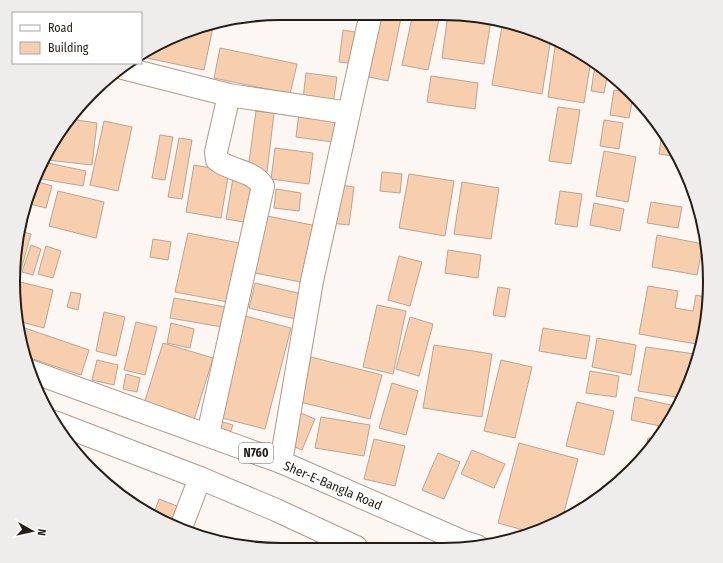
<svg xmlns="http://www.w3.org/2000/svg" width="723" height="563" font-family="'Fira Sans Condensed',sans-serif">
<rect width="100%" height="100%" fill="#fcf7f3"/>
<!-- building -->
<path fill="#f8cfae" stroke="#bba492" d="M374 13H402L388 81 360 75Z
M413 13 440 14 428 70 402 65Z
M448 14H459L491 20 484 64 442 58Z
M214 22 204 70 147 58 149 48Z
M502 26 540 33 551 38 542 94 492 85Z
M343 30 361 33 357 64 339 62Z
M556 40 576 49 591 60 584 103 548 97Z
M220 48 297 64 290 94 214 78Z
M595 66 601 67 608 72 604 93 591 91Z
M306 73 337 77 333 104 303 99Z
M431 76 478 83 475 109 427 102Z
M614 90 628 92 633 97 629 118 610 115Z
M558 107 580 110 571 164 549 161Z
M256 111 274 113 267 172 248 169Z
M299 112 336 117 333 142 296 137Z
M70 119 97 123 92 165 47 160 49 147Z
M604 120 623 123 619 149 600 146Z
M104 121 132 127 118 191 90 185Z
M662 133 674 147 679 157 659 154Z
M160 135 173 137 165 180 152 178Z
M179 138 192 140 182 199 168 197Z
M275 148 313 153 309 184 271 179Z
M604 151 636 157 628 202 596 196Z
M43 162 86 171 83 186 36 178Z
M194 165 229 171 221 218 186 212Z
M382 172 402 174 400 193 380 191Z
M409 174 454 181 445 236 399 228Z
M233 178 252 181 244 222 226 219Z
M35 181 52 186 46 208 26 203Z
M462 182 499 188 491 239 454 234Z
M334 184 354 187 349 225 329 223Z
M276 189 301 193 299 211 274 208Z
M693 189 696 195 698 205 691 204Z
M58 191 104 202 96 238 49 226Z
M560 191 582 194 577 227 555 224Z
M651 202 682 207 678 228 647 223Z
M594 203 624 209 620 231 590 225Z
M267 216 322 227 311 284 255 273Z
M20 231 31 234 21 270 15 268Z
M188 233 239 243 228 302 175 292Z
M657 235 703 244 697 275 652 267Z
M153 239 171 242 168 260 150 257Z
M31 245 41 249 33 275 22 272Z
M46 246 61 251 53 278 38 274Z
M448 250 481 255 478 278 445 273Z
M399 256 422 262 410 306 388 300Z
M16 281 53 290 44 328 18 321 14 289Z
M255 283 306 295 300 320 249 308Z
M648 286 678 291 675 308 693 311 696 295 709 298 702 345 639 334Z
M498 287 510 289 505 317 493 315Z
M71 292 81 294 78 310 67 307Z
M174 298 226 307 222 327 170 318Z
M377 305 406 311 393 374 363 367Z
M104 312 125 317 116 356 96 351Z
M241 315 291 328 265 429 214 416Z
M410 317 433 324 419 376 396 369Z
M136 322 157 327 145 375 124 370Z
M171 323 194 329 190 348 167 343Z
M19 326 89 350 81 375 24 356Z
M543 328 590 336 586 359 539 351Z
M597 338 636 345 631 375 592 367Z
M163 343 213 358 193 423 143 407Z
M434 345 492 354 482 417 423 408Z
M646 347 695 354 691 376 683 398 638 391Z
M311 357 382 375 370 419 300 402Z
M97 360 118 365 114 385 92 380Z
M501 360 532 367 515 438 484 431Z
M590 371 619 376 616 397 586 393Z
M126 374 140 378 137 392 123 389Z
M392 383 418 391 406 435 379 428Z
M635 397 675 406 674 414 665 427 631 420Z
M577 402 614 411 604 455 566 446Z
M289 408 315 419 302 450 276 439Z
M321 417 370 425 364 456 315 448Z
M216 420 233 425 230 433 214 428Z
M648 438 658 440 645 455Z
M374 439 405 446 395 486 364 479Z
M519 443 578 459 562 520 534 533 498 523Z
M472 450 505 464 494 488 461 474Z
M438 453 460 462 444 499 422 490Z
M159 499 177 506 170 525 153 516Z"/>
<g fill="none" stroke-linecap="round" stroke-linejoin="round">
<!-- street casing -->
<g stroke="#b19a87" stroke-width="24">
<path id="street" d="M123 68 229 95 349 113 312 281 281 462
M349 113 371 13
M208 434 263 186C251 169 232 172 217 160L216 152 229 95
M180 530 200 478"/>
</g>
<!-- highway casing -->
<g stroke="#b19a87" stroke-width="24">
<path id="highway" d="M30 371 281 462 464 542 477 546
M54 422 200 478 276 510 356 547"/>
</g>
<!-- street -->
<use href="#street" stroke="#fff" stroke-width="22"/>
<!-- highway -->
<use href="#highway" stroke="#fff" stroke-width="22"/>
</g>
<g text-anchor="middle" stroke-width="4" stroke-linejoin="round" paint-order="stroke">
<!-- shield labels -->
<rect fill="#fff" stroke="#67615c" stroke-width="1" x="239" y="443" width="34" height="20" rx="3"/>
<g font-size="12" font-weight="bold" fill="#261d16">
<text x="256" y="457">N760</text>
</g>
<!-- street labels -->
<g font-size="13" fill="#261d16" stroke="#fff">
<text transform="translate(333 485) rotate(23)" y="5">Sher-E-Bangla Road</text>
</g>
</g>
<!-- crop -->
<path d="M0 0H723V563H0ZM281 20H442A261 261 0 0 1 703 281V282A261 261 0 0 1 442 543H281A261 261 0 0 1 20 282V281A261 261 0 0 1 281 20Z" fill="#eeedec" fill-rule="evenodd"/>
<path fill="none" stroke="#261d16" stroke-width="2" d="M281 20H442A261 261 0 0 1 703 281V282A261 261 0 0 1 442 543H281A261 261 0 0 1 20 282V281A261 261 0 0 1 281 20Z"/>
<!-- legend -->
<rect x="12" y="12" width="130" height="52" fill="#ffffff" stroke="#a8a5a2"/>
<rect x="20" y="25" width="20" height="6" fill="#ffffff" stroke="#a8a5a2"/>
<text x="48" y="32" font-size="12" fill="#261d16">Road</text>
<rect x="20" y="42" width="20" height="12" fill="#f8cfae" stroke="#a8a5a2"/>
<text x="48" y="52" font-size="12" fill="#261d16">Building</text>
<!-- north arrow -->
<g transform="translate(32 531) rotate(98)" stroke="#ffffff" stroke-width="3" paint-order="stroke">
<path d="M0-3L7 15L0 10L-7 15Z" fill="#261d16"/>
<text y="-6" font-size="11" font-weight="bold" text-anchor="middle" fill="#261d16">N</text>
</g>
</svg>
